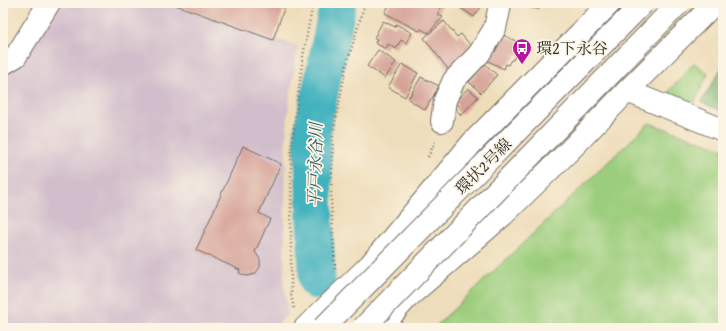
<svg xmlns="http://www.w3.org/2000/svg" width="726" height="331" font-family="'Gentium Book Plus','Noto Serif JP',serif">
<rect width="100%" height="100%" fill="#fcf5e5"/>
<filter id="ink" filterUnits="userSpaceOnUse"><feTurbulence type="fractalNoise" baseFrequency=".025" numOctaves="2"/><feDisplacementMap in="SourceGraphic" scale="8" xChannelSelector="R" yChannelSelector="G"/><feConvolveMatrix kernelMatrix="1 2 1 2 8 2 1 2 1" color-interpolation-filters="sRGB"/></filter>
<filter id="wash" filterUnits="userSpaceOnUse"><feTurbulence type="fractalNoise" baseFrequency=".012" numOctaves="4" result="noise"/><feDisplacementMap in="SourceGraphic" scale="16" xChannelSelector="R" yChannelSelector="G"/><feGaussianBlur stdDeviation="0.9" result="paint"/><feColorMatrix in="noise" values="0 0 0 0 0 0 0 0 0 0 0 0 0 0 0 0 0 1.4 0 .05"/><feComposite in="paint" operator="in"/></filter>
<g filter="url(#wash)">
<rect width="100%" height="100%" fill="#eeddba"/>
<!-- industrial -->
<path fill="#d1bdcb" d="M57 3H167L298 46 289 103 286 140 284 284 288 314 274 328H3V70Z"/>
<!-- green -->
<path fill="#9bcd7c" stroke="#637c54" d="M694 63 708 73 692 109 662 99Z
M649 123 723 149V328H434Z"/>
<!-- forest -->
<path fill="#7cb06c" stroke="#546e4c" d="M721 69 723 70V112L701 102Z"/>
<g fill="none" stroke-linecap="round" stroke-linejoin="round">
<!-- stream -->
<path stroke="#43b2bf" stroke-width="6" d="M5 327 8 328"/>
<!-- river -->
<path stroke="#43b2bf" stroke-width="37" d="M317 281 312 132 338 3"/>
</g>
<g id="blocks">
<!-- building -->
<path fill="#d6a399" d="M170 3H286L273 40Z
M390 3H435L442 6 437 15 443 17 428 33 421 29 419 31 385 13Z
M453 3H484L474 17Z
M515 3H551L550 7 540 5 539 9 515 5Z
M383 21 395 27 396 24 412 33 406 43 401 40 396 49 388 44 386 49 375 43 377 39 374 38Z
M444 21 457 37 461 34 473 48 459 59 463 64 451 73 424 38Z
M503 35 524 45 519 55 516 54 513 60H511L508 65 506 64 504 69 488 61 493 51 495 52Z
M378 50 396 62 385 78 367 66Z
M402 64 418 73 405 97 388 87Z
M485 64 497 75 481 93 469 82Z
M421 77 439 86 425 110 408 99Z
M468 88 478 97 461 115 455 108 458 105 455 102Z
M243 146 281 164 259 213 270 219 255 252 260 259V267L255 274 247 276 239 273 240 270 196 250Z"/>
</g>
</g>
<g filter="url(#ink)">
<use href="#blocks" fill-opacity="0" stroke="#6f695d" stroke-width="1"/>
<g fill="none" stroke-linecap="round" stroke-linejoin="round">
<!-- minor casing -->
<g stroke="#6f695d" stroke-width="24">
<path id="minor" d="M3 64 16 56 49 3
M627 91 723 130
M442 121 445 100 454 80 479 54 495 28 499 10 500 3"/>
</g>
<!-- major casing -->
<g stroke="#6f695d" stroke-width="24">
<path id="major" d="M305 328 370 265 472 143 610 3
M380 328 407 298 503 215 569 151 627 91 715 3"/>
</g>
<!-- path -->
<path stroke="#6f695d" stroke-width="2.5" stroke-dasharray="1 3" stroke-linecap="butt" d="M428 157 435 142
M335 269 331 200 333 134 346 67 365 3
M294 308 291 295V151L303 56 313 3"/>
<!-- minor -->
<use href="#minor" stroke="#fff" stroke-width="22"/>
<!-- major -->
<use href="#major" stroke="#fff" stroke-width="22"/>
<!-- major-bridge casing -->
<g stroke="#6f695d" stroke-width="24" stroke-linecap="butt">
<path id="major-bridge" d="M323 328 643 3
M363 328 679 3"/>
</g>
<!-- major-bridge -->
<use href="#major-bridge" stroke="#fff" stroke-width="22"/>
</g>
</g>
<!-- icons -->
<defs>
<g id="bus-pin" transform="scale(1)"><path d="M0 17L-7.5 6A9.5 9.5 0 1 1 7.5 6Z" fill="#b5179e" stroke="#fcf5e5"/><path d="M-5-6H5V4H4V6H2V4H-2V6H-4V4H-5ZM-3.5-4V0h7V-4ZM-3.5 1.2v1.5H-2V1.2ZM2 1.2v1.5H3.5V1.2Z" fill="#fff"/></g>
</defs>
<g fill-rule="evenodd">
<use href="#bus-pin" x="522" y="48"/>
</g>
<g text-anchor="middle" stroke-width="3.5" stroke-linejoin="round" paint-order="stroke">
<!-- poi labels -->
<g font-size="16" fill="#2b2b2b" stroke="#fcf5e5" text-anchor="start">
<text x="536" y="54">環2下永谷</text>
</g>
<!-- street labels -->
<g font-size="16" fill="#2b2b2b" stroke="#fcf5e5">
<text transform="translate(483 166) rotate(-45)" y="6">環状2号線</text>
</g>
<!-- water labels -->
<g font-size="17" font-style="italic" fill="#335a5f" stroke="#fcf5e5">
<text transform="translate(315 165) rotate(-89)" y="6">平戸永谷川</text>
</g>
</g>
<!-- margin -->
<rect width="726" height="331" fill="none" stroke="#fcf5e5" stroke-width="16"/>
</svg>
